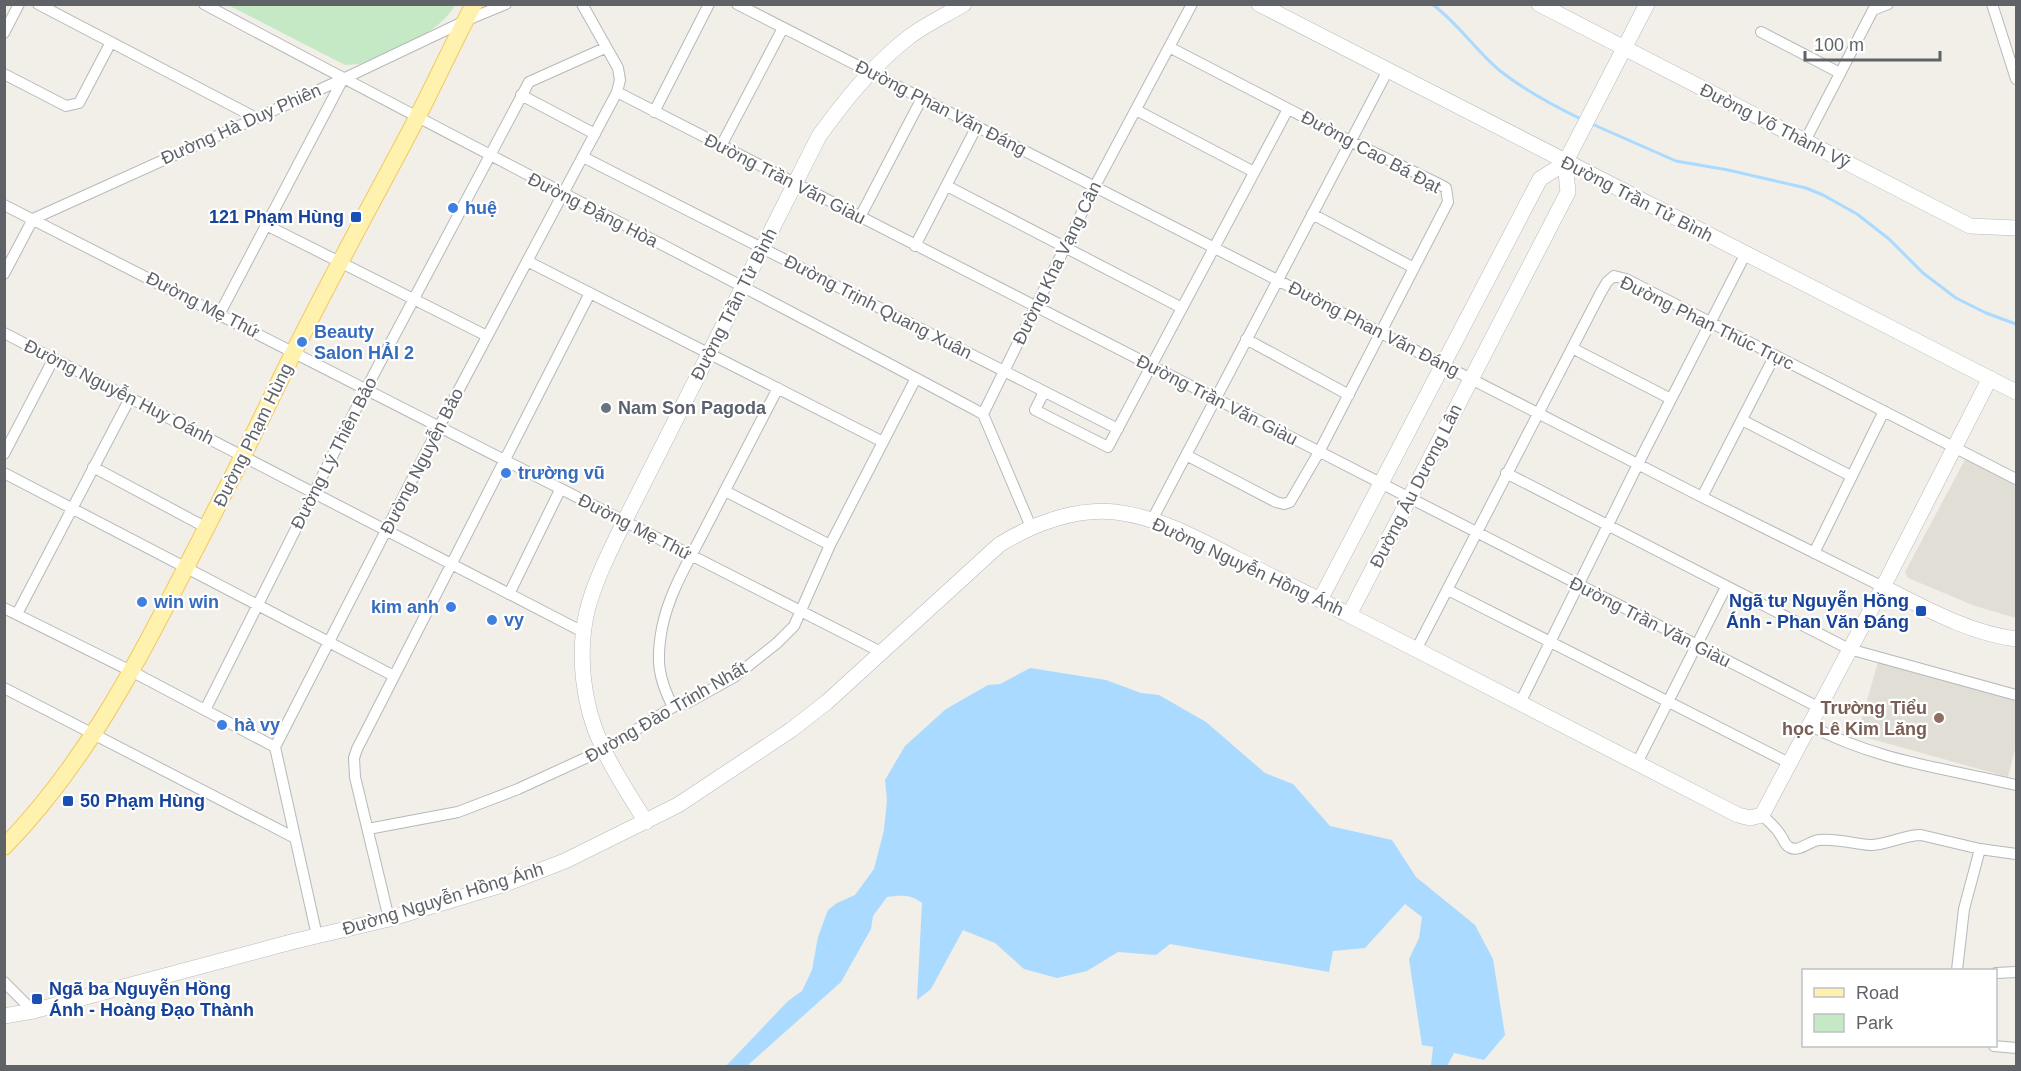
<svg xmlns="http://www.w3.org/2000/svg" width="2021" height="1071" font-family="Helvetica,sans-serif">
<rect width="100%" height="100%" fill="#f1efe8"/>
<!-- education -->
<path fill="#e1ded6" d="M1967 456 2016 482V618L1975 606 1908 578 1905 572Z
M1878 662 2016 701V746L2008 777 1857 735Z"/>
<!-- green -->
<path fill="#c5e8c5" d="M228 5H455C440 34 389 51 360 64L345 65Z"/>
<!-- water -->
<path fill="#aadaff" d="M1030 668 1106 680 1141 693 1159 695 1206 722 1265 773 1293 784 1330 826 1392 840 1416 877 1475 925 1493 959 1505 1035 1484 1060 1454 1053 1447 1066H1431L1433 1047 1422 1045 1409 959 1419 938 1422 917 1405 904 1365 948 1333 951 1329 972 1170 944 1156 955 1118 952 1087 971 1057 978 1024 969 995 943 963 930 931 989 917 1000 922 903C911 894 901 895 887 897L873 916 871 929 841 982 747 1066H726L788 1001 802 991 812 970 818 937 828 910 837 903 855 895 874 869 884 830 887 800 885 780 905 746 946 709 988 685 1000 684Z"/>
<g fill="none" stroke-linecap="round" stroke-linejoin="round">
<!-- stream -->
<path stroke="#aadaff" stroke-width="3" d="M1432 4C1458 23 1476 51 1499 70 1524 90 1554 106 1583 120
M1592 124 1676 161 1728 170 1806 188 1823 195 1857 214 1889 239 1923 273 1956 298 1986 313 2016 324"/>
<!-- street casing -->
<g stroke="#b5b8bc" stroke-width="12">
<path id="street" d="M38 4 256 118
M204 4C463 143 725 275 983 414
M737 4 1702 497 1883 587
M1992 4 2016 79
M1761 32 1840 73
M4 33 19 4
M1169 47 1350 141 1441 185 1446 188 1448 202 1319 452 1290 502 1284 504 1276 502 1186 455
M4 74 66 106 79 103 111 42
M617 92 1818 707
M521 95 595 134
M1136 110 1254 172
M654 112 709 4
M1805 141 1873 10 1888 4
M721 146 783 28
M583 157 1118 429
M947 186 1182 308
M4 205 881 652
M1312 214 1414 268
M860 217 922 98
M266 225 487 336
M915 246 977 126
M527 261 883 442
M4 274 33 219 343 79 465 21 506 4
M220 313 343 79
M4 333 585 633
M1246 339 1349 395
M1572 348 1671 399
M1044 392 1035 410 1108 447 1288 109
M1742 420 1851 476
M4 454 54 358
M93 467 207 528
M4 473 394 676
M1506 473 1849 649 2016 695
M725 491 830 545
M1702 497 1775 355
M1152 520 1388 70
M1031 527 983 414 1095 186 1192 4
M1814 553 1884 411
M1448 590 1789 763
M509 594 560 490
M4 608 131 671 275 747
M17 614 130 398
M1416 650 1600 294 1607 282 1614 276 1626 279 2016 479
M4 688 295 838
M1520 703 1645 450 1746 253
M673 707C658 678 656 660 662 628 669 592 690 559 706 527 730 481 754 434 778 388
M205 710 366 389 529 82 605 48
M1809 725C1877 761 1944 768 2016 785
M1637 763 1726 587
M1762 815C1769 822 1777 828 1781 836 1784 840 1785 845 1789 847 1799 853 1809 841 1819 840 1837 838 1853 844 1870 845 1888 845 1903 835 1921 835L1980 849 2016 854
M368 829 458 812 518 789 603 750 673 707 687 703 734 677 777 643 794 626 830 545 916 378
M389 919 355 777 354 758 357 749 590 293
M317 936 275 747 439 427 617 92 620 80 618 68 582 4
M1957 970 1964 909 1980 849
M1996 973 2016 972
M4 982 33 1011
M1994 1046 2016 1048"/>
</g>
<!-- secondary casing -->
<g stroke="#b6babf" stroke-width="16">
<path id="secondary" d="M1259 4 2016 392
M1539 4 1970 226 2016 228
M1883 587C1925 608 1969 633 2016 639
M1320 600 1540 179 1565 163 1647 4
M1349 615 1568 192 1565 163
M646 822C631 797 614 773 602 746 583 706 577 655 587 611 595 580 610 551 624 522L819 136C845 100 873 65 909 37 926 24 946 15 964 4
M4 1016 33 1011 295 941 389 919 505 884 565 861 678 805 791 730 827 702 999 545C1032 524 1075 508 1115 512 1159 517 1198 539 1237 559 1275 578 1313 596 1351 616 1480 682 1609 748 1738 815L1750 818 1762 815 1883 587 1990 378"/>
</g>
<!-- primary casing -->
<g stroke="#f2c960" stroke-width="18">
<path id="primary" d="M4 847C82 767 134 670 184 571 217 508 249 444 280 380 320 297 365 216 408 135 431 92 451 47 474 4"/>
</g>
<!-- street -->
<use href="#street" stroke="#fff" stroke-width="10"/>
<!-- secondary -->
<use href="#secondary" stroke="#fff" stroke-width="15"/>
<!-- primary -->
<use href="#primary" stroke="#fff2af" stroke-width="16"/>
</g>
<!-- markers -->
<g fill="#3f7fe0" stroke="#fff" stroke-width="2">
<circle cx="453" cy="208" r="6"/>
<circle cx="302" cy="342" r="6"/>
<circle cx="506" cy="473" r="6"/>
<circle cx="142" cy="602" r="6"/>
<circle cx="451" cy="607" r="6"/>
<circle cx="492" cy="620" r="6"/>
<circle cx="222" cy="725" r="6"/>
</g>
<g fill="#1a4fb4" stroke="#fff" stroke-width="2">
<rect x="350" y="211" width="12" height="12" rx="3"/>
<rect x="1915" y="605" width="12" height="12" rx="3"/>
<rect x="62" y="795" width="12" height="12" rx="3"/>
<rect x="31" y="993" width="12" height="12" rx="3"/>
</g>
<circle fill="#6b7280" stroke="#fff" stroke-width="2" cx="606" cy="408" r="6"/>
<circle fill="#8d6e63" stroke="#fff" stroke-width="2" cx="1939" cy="718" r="6"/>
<g text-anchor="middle" stroke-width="4.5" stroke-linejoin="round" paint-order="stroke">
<!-- street labels -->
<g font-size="18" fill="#5f6368" stroke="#fff">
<text transform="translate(941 108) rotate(27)" y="6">Đường Phan Văn Đáng</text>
<text transform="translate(241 124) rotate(-24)" y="6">Đường Hà Duy Phiên</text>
<text transform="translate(1775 126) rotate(27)" y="6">Đường Võ Thành Vỹ</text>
<text transform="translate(1371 152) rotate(28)" y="6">Đường Cao Bá Đạt</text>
<text transform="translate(785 179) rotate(27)" y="6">Đường Trần Văn Giàu</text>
<text transform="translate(1637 199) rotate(27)" y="6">Đường Trần Tử Bình</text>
<text transform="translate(593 210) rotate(27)" y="6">Đường Đặng Hòa</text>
<text transform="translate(1057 263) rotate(-64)" y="6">Đường Kha Vạng Cân</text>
<text transform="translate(734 304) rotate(-63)" y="6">Đường Trần Tử Bình</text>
<text transform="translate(203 305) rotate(27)" y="6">Đường Mẹ Thứ</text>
<text transform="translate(878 307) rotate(27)" y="6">Đường Trịnh Quang Xuân</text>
<text transform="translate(1707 323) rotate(26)" y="6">Đường Phan Thúc Trực</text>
<text transform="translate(1374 329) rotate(27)" y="6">Đường Phan Văn Đáng</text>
<text transform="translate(119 392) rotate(27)" y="6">Đường Nguyễn Huy Oánh</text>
<text transform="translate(1217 400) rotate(27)" y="6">Đường Trần Văn Giàu</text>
<text transform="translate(253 435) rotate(-64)" y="6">Đường Phạm Hùng</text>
<text transform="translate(334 453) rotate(-63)" y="6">Đường Lý Thiên Bảo</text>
<text transform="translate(422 461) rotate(-63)" y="6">Đường Nguyễn Bảo</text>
<text transform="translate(1416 486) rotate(-63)" y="6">Đường Âu Dương Lân</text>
<text transform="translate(635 527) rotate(27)" y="6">Đường Mẹ Thứ</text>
<text transform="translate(1248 567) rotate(25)" y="6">Đường Nguyễn Hồng Ánh</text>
<text transform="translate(1650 622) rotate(27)" y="6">Đường Trần Văn Giàu</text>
<text transform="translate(666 712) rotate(-30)" y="6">Đường Đào Trinh Nhất</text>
<text transform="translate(443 899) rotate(-17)" y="6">Đường Nguyễn Hồng Ánh</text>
</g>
<!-- shop labels -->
<g font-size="18" font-weight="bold" fill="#366cbe" stroke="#fff" text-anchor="start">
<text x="465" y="214">huệ</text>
<text x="314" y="338">Beauty<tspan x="314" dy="21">Salon HẢI 2</tspan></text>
<text x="518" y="479">trường vũ</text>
<text x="154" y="608">win win</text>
<text x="439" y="613" text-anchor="end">kim anh</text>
<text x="504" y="626">vy</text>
<text x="234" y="731">hà vy</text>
</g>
<!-- transit labels -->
<g font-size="18" font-weight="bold" fill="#164399" stroke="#fff" text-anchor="end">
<text x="344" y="223">121 Phạm Hùng</text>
<text x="1909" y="607">Ngã tư Nguyễn Hồng<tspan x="1909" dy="21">Ánh - Phan Văn Đáng</tspan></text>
<text x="80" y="807" text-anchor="start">50 Phạm Hùng</text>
<text x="49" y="995" text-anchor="start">Ngã ba Nguyễn Hồng<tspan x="49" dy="21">Ánh - Hoàng Đạo Thành</tspan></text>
</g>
<!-- worship labels -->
<g font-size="18" font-weight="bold" fill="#5b616d" stroke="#fff" text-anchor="start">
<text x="618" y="414">Nam Son Pagoda</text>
</g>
<!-- education labels -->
<g font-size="18" font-weight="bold" fill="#785e54" stroke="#fff" text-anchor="end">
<text x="1927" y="714">Trường Tiểu<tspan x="1927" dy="21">học Lê Kim Lăng</tspan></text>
</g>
</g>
<!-- border -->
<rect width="2021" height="1071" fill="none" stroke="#5f6368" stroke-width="12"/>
<!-- legend -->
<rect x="1802" y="969" width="195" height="78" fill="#ffffff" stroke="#bfc1c3" stroke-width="1.5"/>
<rect x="1814" y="988" width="30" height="9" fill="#fff2af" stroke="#bfc1c3" stroke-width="1.5"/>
<text x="1856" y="999" font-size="18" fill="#5f6368">Road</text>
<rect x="1814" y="1014" width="30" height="18" fill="#c5e8c5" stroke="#bfc1c3" stroke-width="1.5"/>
<text x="1856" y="1029" font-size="18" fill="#5f6368">Park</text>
<!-- scale -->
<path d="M1805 51v9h135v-9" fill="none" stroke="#5f6368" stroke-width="3"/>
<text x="1814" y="51" font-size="18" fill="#5f6368" stroke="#ffffff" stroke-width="4.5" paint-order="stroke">100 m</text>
</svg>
